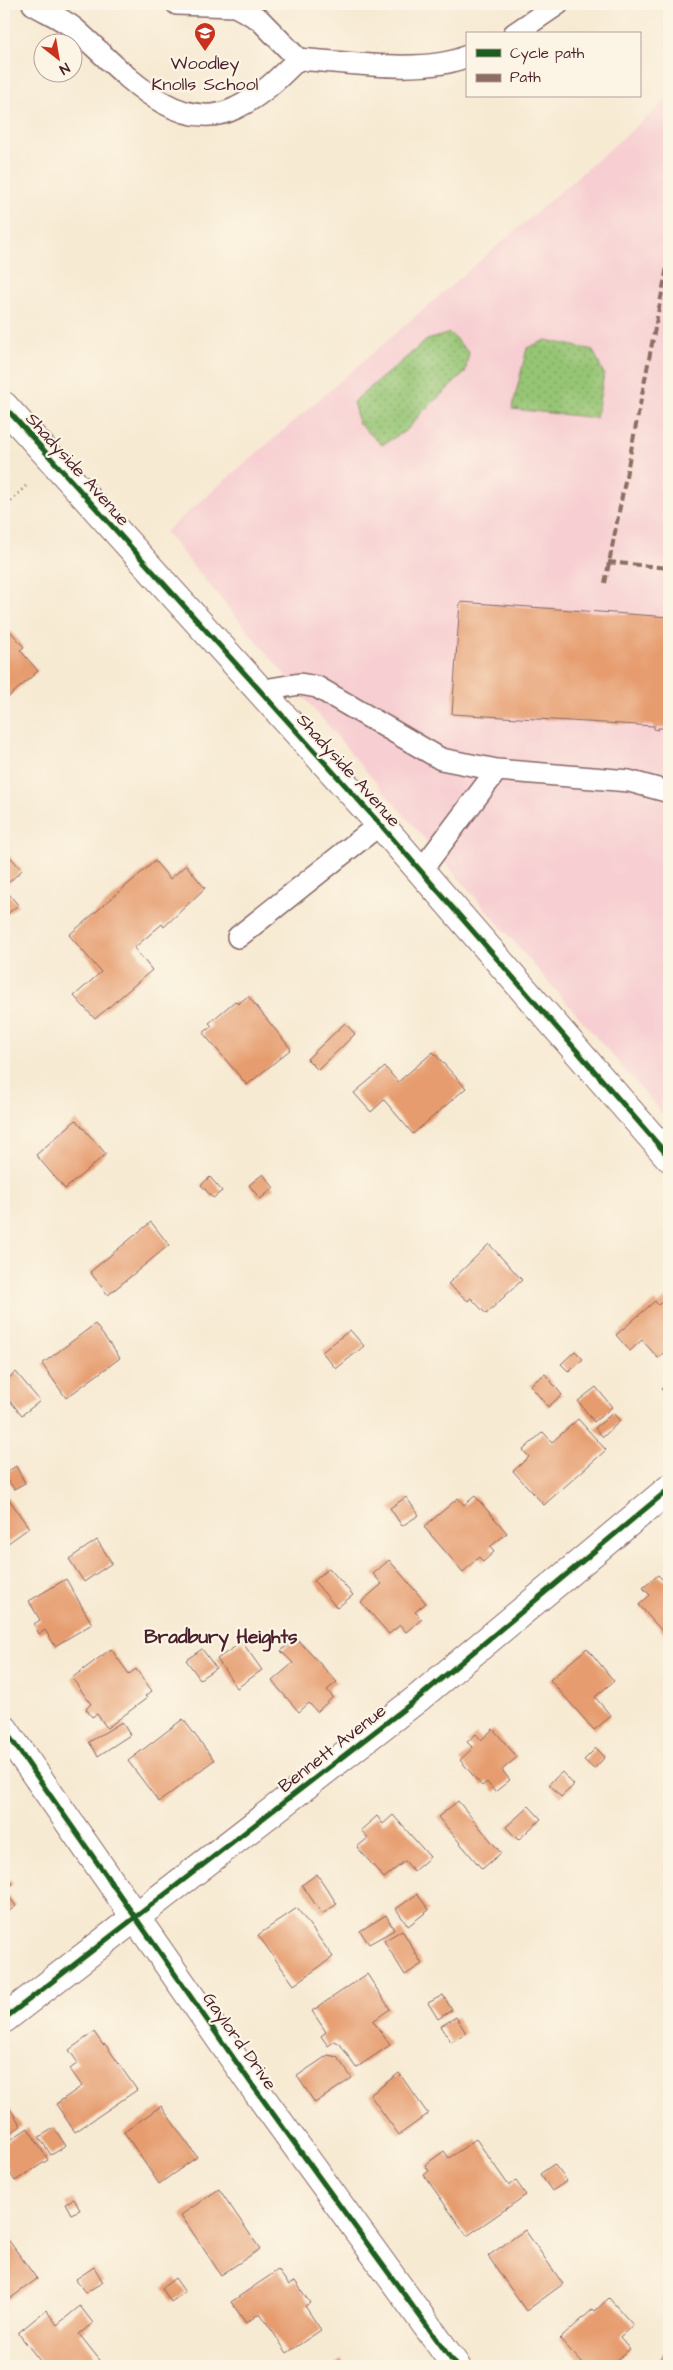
<svg xmlns="http://www.w3.org/2000/svg" width="673" height="2370" font-family="'Architects Daughter',sans-serif">
<defs>
<pattern id="grass-dots" width="8" height="8" patternUnits="userSpaceOnUse" patternTransform="scale(1.25)"><rect width="8" height="8" fill="#96c574"/><path d="M2 2h.1M6 6h.1" fill="none" stroke="#7c9f5f" stroke-width="1.8" stroke-linecap="round"/></pattern>
</defs>
<rect width="100%" height="100%" fill="#fcf5e5"/>
<filter id="ink" filterUnits="userSpaceOnUse"><feTurbulence type="fractalNoise" baseFrequency=".02" numOctaves="2"/><feDisplacementMap in="SourceGraphic" scale="10" xChannelSelector="R" yChannelSelector="G"/><feConvolveMatrix kernelMatrix="1 2 1 2 8 2 1 2 1" color-interpolation-filters="sRGB"/></filter>
<filter id="wash" filterUnits="userSpaceOnUse"><feTurbulence type="fractalNoise" baseFrequency=".0096" numOctaves="4" result="noise"/><feDisplacementMap in="SourceGraphic" scale="20" xChannelSelector="R" yChannelSelector="G"/><feGaussianBlur stdDeviation="1.12" result="paint"/><feColorMatrix in="noise" values="0 0 0 0 0 0 0 0 0 0 0 0 0 0 0 0 0 1.4 0 .05"/><feComposite in="paint" operator="in"/></filter>
<g filter="url(#wash)">
<rect width="100%" height="100%" fill="#f7ead3"/>
<!-- built -->
<path fill="#f7cfd2" d="M669 98V1121L371 777 165 532Z"/>
<!-- grass -->
<path fill="url(#grass-dots)" stroke="#707250" d="M450 333 469 353 465 373 422 412 407 430 382 445 359 424 353 402 427 340Z
M546 340 593 350 604 374 596 418 512 409 527 348Z"/>
<g id="blocks">
<!-- building -->
<path fill="#e69c6e" d="M460 602 669 617V728H658V730L654 729V726L452 714Z
M5 625 24 647 20 650 38 671 4 701Z
M4 850 22 870 4 887Z
M155 861 170 879 186 865 205 888 164 927 162 924 134 948 152 970 95 1019 74 996 101 972 69 935Z
M9 894 18 905 4 917V899Z
M248 996 291 1049 247 1085 203 1033 212 1026 209 1023 235 1001 238 1004Z
M345 1023 355 1034 318 1070 307 1059Z
M433 1052 466 1088 413 1134 384 1100 371 1112 354 1093 385 1067 398 1082Z
M76 1120 106 1154 65 1189 36 1155Z
M263 1174 274 1188 260 1199 249 1185Z
M210 1177 222 1191 213 1198 201 1185Z
M151 1222 169 1245 108 1295 90 1272Z
M489 1244 522 1280 486 1314 471 1298 468 1301 448 1284Z
M669 1296V1347L658 1358 642 1340 630 1351 616 1335 655 1301 658 1305Z
M95 1324 120 1358 66 1398 42 1364Z
M350 1330 364 1346 336 1369 322 1352Z
M575 1351 583 1359 569 1372 561 1364Z
M16 1372 40 1401 22 1415 4 1394V1382Z
M545 1374 562 1395 548 1407 530 1385Z
M669 1382V1398L661 1389Z
M596 1387 612 1407 594 1422 578 1401Z
M613 1413 620 1421 603 1437 595 1428Z
M578 1419 606 1450 544 1505 513 1471 529 1457 523 1450 543 1432 552 1442Z
M16 1466 25 1483 14 1489 4 1474Z
M4 1492 29 1528 4 1546Z
M475 1496 507 1533 490 1547 494 1552 483 1562 479 1557 463 1572 424 1527 458 1498 464 1505Z
M406 1497 419 1515 402 1526 390 1508Z
M97 1540 112 1563 84 1582 69 1559Z
M389 1560 426 1603 415 1612 422 1619 406 1632 400 1625 389 1634 361 1602 382 1584 373 1574Z
M329 1568 353 1595 337 1608 314 1581Z
M658 1575 664 1581 669 1576V1639L639 1605 650 1595 643 1588Z
M66 1579 92 1624 55 1646 45 1630 39 1634 34 1624 40 1620 29 1601Z
M296 1638 337 1682 327 1690 333 1697 317 1712 309 1703 299 1712 272 1681 293 1663 281 1651Z
M242 1642 262 1670 237 1688 217 1659Z
M587 1648 614 1681 595 1697 611 1716 594 1730 550 1680Z
M111 1649 129 1674 136 1669 152 1691 145 1696 147 1698 107 1728 97 1714 92 1717 86 1709 91 1704 72 1678Z
M202 1649 216 1668 200 1679 186 1660Z
M183 1719 214 1760 159 1802 128 1761Z
M122 1722 130 1735 98 1756 89 1742Z
M493 1729 517 1757 502 1770 510 1780 495 1792 487 1782 482 1786 460 1760 473 1748 467 1742 476 1734 481 1740Z
M596 1748 605 1757 594 1769 584 1760Z
M562 1772 574 1785 561 1797 549 1784Z
M458 1801 501 1853 482 1869 438 1817Z
M529 1806 541 1819 518 1840 506 1827Z
M393 1815 430 1857 414 1871 405 1861 384 1878 357 1847 368 1838 361 1830 377 1816 383 1824Z
M4 1872 13 1884 4 1890 16 1906 4 1915Z
M317 1874 337 1904 322 1914 302 1885Z
M417 1894 429 1910 408 1926 396 1909Z
M297 1908 333 1957 294 1985 258 1935Z
M386 1915 394 1930 369 1944 360 1931Z
M402 1930 422 1964 405 1975 384 1941Z
M367 1974 390 2009 373 2021 390 2045 356 2068 340 2044 335 2041 328 2046 321 2036 326 2032 312 2011Z
M443 1995 452 2010 438 2019 428 2003Z
M456 2017 466 2033 451 2042 441 2026Z
M94 2032 103 2045 105 2044 137 2090 75 2132 56 2104 82 2086 70 2069 78 2063 69 2050Z
M328 2055 337 2057 352 2078 315 2103 297 2076Z
M399 2073 428 2114 399 2135 370 2095Z
M4 2099 21 2126 4 2137Z
M161 2106 197 2157 159 2184 124 2132Z
M28 2128 48 2160 15 2181 4 2163V2144Z
M54 2128 66 2146 51 2155 39 2137Z
M476 2139 509 2186 516 2181 526 2195 467 2236 424 2175 429 2171 425 2165 444 2151 449 2158Z
M554 2164 567 2181 552 2191 540 2174Z
M219 2189 260 2249 221 2275 181 2215Z
M74 2199 80 2210 71 2214 65 2203Z
M525 2230 563 2284 526 2311 488 2256Z
M4 2234 37 2279 4 2303Z
M94 2267 103 2282 85 2293 76 2279Z
M278 2270 289 2285 295 2281 310 2303 305 2306 321 2330 287 2353 260 2313 246 2323 231 2302Z
M175 2278 185 2292 171 2302 162 2288Z
M609 2298 633 2325 620 2337 630 2349 610 2366H585L560 2339 593 2309 595 2311Z
M80 2306 93 2323 79 2334 103 2364 100 2366H44L18 2333 46 2310 57 2325Z
M666 2351 669 2354V2366H658L656 2365Z
M341 2360 346 2366H334Z"/>
</g>
</g>
<g filter="url(#ink)">
<use href="#blocks" fill-opacity="0" stroke="#876666" stroke-width="1"/>
<g fill="none" stroke-linecap="round" stroke-linejoin="round">
<!-- service casing -->
<g stroke="#876666" stroke-width="24">
<path id="service" d="M33 4C46 12 63 19 75 29 116 64 175 139 236 108 261 96 279 78 298 59
M177 4 235 6 259 19 298 59C344 62 427 75 467 56
M514 34 558 4
M258 691 300 684 317 687 441 759 497 770
M420 872 497 770 629 781 669 792
M238 937 380 824"/>
</g>
<!-- minor casing -->
<g stroke="#876666" stroke-width="30">
<path id="minor" d="M4 1729 253 2086 456 2366
M4 2019 417 1699 669 1489"/>
</g>
<!-- tertiary casing -->
<g stroke="#876666" stroke-width="30">
<path id="tertiary" d="M4 406 380 824 669 1157"/>
</g>
<!-- path -->
<path stroke="#876666" stroke-width="3" stroke-dasharray="1 4" stroke-linecap="butt" d="M4 508 28 484"/>
<!-- service -->
<use href="#service" stroke="#fff" stroke-width="21"/>
<!-- minor -->
<use href="#minor" stroke="#fff" stroke-width="28"/>
<!-- tertiary -->
<use href="#tertiary" stroke="#fff" stroke-width="28"/>
<!-- quiet -->
<path stroke="#8d6e63" stroke-width="4" stroke-dasharray="8 4" stroke-linecap="butt" d="M608 562 669 568
M605 583 669 257"/>
<!-- cycleway casing -->
<g stroke="#fcf5e5" stroke-width="8">
<path id="cycleway" d="M4 406 380 824 669 1157
M4 1729 253 2086 456 2366
M4 2019 417 1699 669 1489"/>
</g>
<!-- cycleway -->
<use href="#cycleway" stroke="#1b5e20" stroke-width="5"/>
</g>
</g>
<!-- icons -->
<defs>
<g id="school-pin" transform="scale(1.125)"><path d="M0 17L-7.5 6A9.5 9.5 0 1 1 7.5 6Z" fill="#c8321e" stroke="#fcf5e5"/><path d="M0-5L7-2L0 1L-7-2ZM-4 1L0 2.5L4 1V4Q0 6-4 4Z" fill="#fff"/></g>
</defs>
<g fill-rule="evenodd">
<use href="#school-pin" x="205" y="33"/>
</g>
<g text-anchor="middle" stroke-width="4.5" stroke-linejoin="round" paint-order="stroke">
<!-- poi labels -->
<g font-size="18" fill="#4a1f2b" stroke="#fcf5e5">
<text x="205" y="69">Woodley<tspan x="205" dy="21">Knolls School</tspan></text>
</g>
<!-- street labels -->
<g font-size="18" fill="#4a1f2b" stroke="#fcf5e5">
<text transform="translate(78 469) rotate(48)" y="6">Shadyside Avenue</text>
<text transform="translate(349 770) rotate(48)" y="6">Shadyside Avenue</text>
<text transform="translate(332 1748) rotate(-38)" y="6">Bennett Avenue</text>
<text transform="translate(240 2041) rotate(55)" y="6">Gaylord Drive</text>
</g>
<!-- neighbourhood labels -->
<g font-size="19" font-weight="bold" fill="#4a1f2b" stroke="#fcf5e5">
<text x="221" y="1643">Bradbury Heights</text>
</g>
</g>
<!-- margin -->
<rect width="673" height="2370" fill="none" stroke="#fcf5e5" stroke-width="20"/>
<!-- legend -->
<rect x="466" y="32" width="175" height="65" fill="#fcf5e5" stroke="#b59f9b"/>
<rect x="476" y="49" width="25" height="8" fill="#1b5e20" stroke="#b59f9b"/>
<text x="510" y="58" font-size="15" fill="#4a1f2b">Cycle path</text>
<rect x="476" y="74" width="25" height="8" fill="#8d6e63" stroke="#b59f9b"/>
<text x="510" y="82" font-size="15" fill="#4a1f2b">Path</text>
<!-- north arrow -->
<g transform="translate(58 58) rotate(149)"><circle r="24" fill="#fcf5e5" stroke="#b59f9b"/>
<path d="M0-4L9 19L0 12L-9 19Z" fill="#c8321e"/>
<text y="-8" font-size="14" font-weight="bold" text-anchor="middle" fill="#4a1f2b">N</text>
</g>
</svg>
